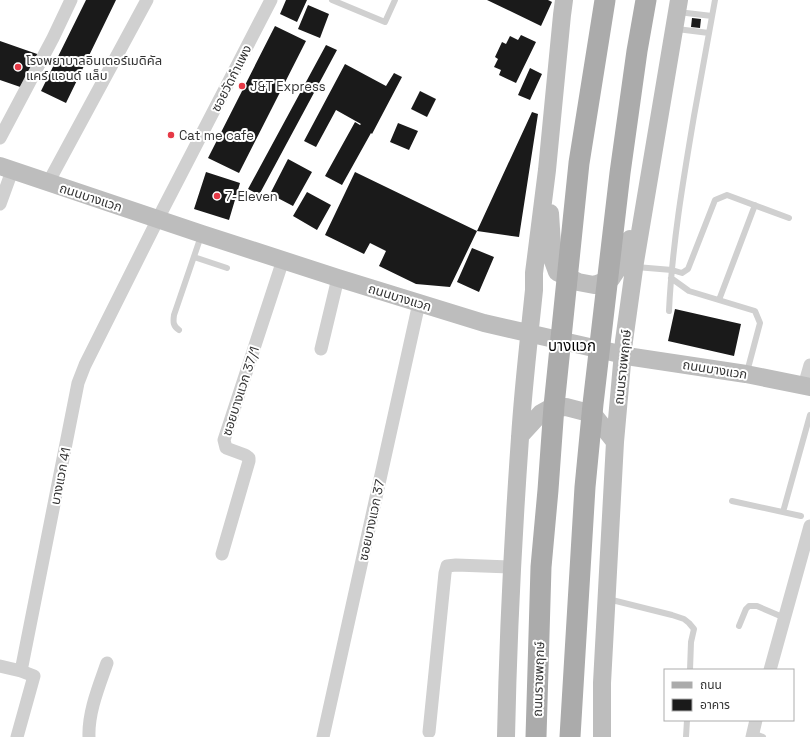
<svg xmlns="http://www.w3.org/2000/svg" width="810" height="737" font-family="'Space Grotesk','Noto Sans Thai',sans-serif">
<rect width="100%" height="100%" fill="#fff"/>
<!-- building -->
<path fill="#1a1a1a" d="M86 0H116L66 103 41 91Z
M286 0H307L297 22 280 14Z
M487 0H548L552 2 541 26Z
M308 5 329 14 320 38 298 29Z
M692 18 701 19 700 28 691 27Z
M275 26 306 41 239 173 208 158Z
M521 35 536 42 516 83 499 75 501 70 494 67 498 59 495 57 502 42 506 44 510 36 518 40Z
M0 41 40 55 29 90 0 80Z
M326 45 337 50 259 195 248 189Z
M345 64 386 86 394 73 402 77 372 134 371 133 342 185 325 176 355 122 360 125 361 124 336 110 316 147 304 141Z
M530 68 542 74 530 100 518 95Z
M420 91 436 99 427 117 411 109Z
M532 112 538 114 519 237 477 231Z
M398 123 418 131 409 150 390 142Z
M288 159 312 172 293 206 270 194Z
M206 172 240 183 229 220 194 209Z
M355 172 477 231 450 287 416 284 379 266 386 251 370 243 364 254 325 235Z
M307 192 331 205 317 230 293 216Z
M472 248 494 257 479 292 457 282Z
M675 309 741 324 734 356 668 341Z"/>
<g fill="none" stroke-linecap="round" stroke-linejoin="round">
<!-- service -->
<path stroke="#d0d0d0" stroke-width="6" d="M332 0 385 22 395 0
M678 12 712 16
M677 29 709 33
M194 257 227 268
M636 267 672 270 682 273 688 269 715 200 727 195 789 218
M671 278 689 291 755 311 760 323 747 372
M719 300 755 205
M669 311C672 246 683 181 694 116 701 78 708 39 715 0
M179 330C173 326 173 322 174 315L201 236
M732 501 801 516
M783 512 810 415
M608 599 672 615 684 619 689 623 694 629 691 642 690 670
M739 626 746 609 749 606H757L785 618
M753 733 763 737
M686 737 687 720"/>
<!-- minor -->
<path stroke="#d0d0d0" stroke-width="13" d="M0 138 53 38 71 0
M48 183 147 0
M0 204 12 171
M321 349 338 278
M804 386 810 365
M222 554 249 461V458L245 455 226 448 224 440 283 260
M0 666 21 671 34 676 17 737
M770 670 810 526
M21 671 78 383 85 365 163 209 271 0
M429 732 445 573 447 566 456 565 512 567
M89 737C88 712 99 686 107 663
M323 737 419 303
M752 737 756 720"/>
<!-- secondary -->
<path stroke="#bdbdbd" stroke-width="18" d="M0 166 202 234 338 278 484 323 633 357 746 374 810 387
M550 213 553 261 557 272 578 282 594 285 611 279 623 261 630 239
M520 436 541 413 550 408 566 407 593 414 615 442
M506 737C508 637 513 537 520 438 523 389 529 339 534 290V273L547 170 562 15 564 0
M602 737V683L615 442 624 341 635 262 679 0"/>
<!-- primary -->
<path stroke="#ababab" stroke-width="21" d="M536 737 541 567 548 490 554 406 579 163 605 0
M570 737 585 487 593 404 620 173 637 51 646 0"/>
</g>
<!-- markers -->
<g fill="#e63946" stroke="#fff" stroke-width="1.5">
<circle cx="18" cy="67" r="4"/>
<circle cx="242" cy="86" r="4"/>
<circle cx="171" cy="135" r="4"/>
<circle cx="217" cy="196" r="4"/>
</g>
<g text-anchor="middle" stroke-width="4" stroke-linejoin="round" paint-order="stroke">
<!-- poi labels -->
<g font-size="13" fill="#333" stroke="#fff" text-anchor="start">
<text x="26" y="65">โรงพยาบาลอินเตอร์เมดิคัล<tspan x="26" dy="15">แคร์ แอนด์ แล็บ</tspan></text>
<text x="250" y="91">J&amp;T Express</text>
<text x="179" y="140">Cat me cafe</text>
<text x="225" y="201">7-Eleven</text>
</g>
<!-- street labels -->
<g font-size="13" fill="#333" stroke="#fff">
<text transform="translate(231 78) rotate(-63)" y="5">ซอยวัดกำแพง</text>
<text transform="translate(91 197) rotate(18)" y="5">ถนนบางแวก</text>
<text transform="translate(400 297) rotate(17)" y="5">ถนนบางแวก</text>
<text transform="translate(622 367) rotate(-84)" y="5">ถนนราชพฤกษ์</text>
<text transform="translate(715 369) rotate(9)" y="5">ถนนบางแวก</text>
<text transform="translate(240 391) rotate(-72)" y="5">ซอยบางแวก 37/1</text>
<text transform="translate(60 476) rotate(-79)" y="5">บางแวก 41</text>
<text transform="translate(371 520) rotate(-78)" y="5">ซอยบางแวก 37</text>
<text transform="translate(538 679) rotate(-88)" y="5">ถนนราชพฤกษ์</text>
</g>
<!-- quarter labels -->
<g font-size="15" fill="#000" stroke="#fff">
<text x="572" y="351">บางแวก</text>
</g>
</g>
<!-- legend -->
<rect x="664" y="669" width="130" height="52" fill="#ffffff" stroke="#adadad"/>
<rect x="672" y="682" width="20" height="6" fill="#ababab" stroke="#adadad"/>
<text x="700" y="689" font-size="12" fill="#333333">ถนน</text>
<rect x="672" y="699" width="20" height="12" fill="#1a1a1a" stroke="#adadad"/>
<text x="700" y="709" font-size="12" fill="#333333">อาคาร</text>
</svg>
